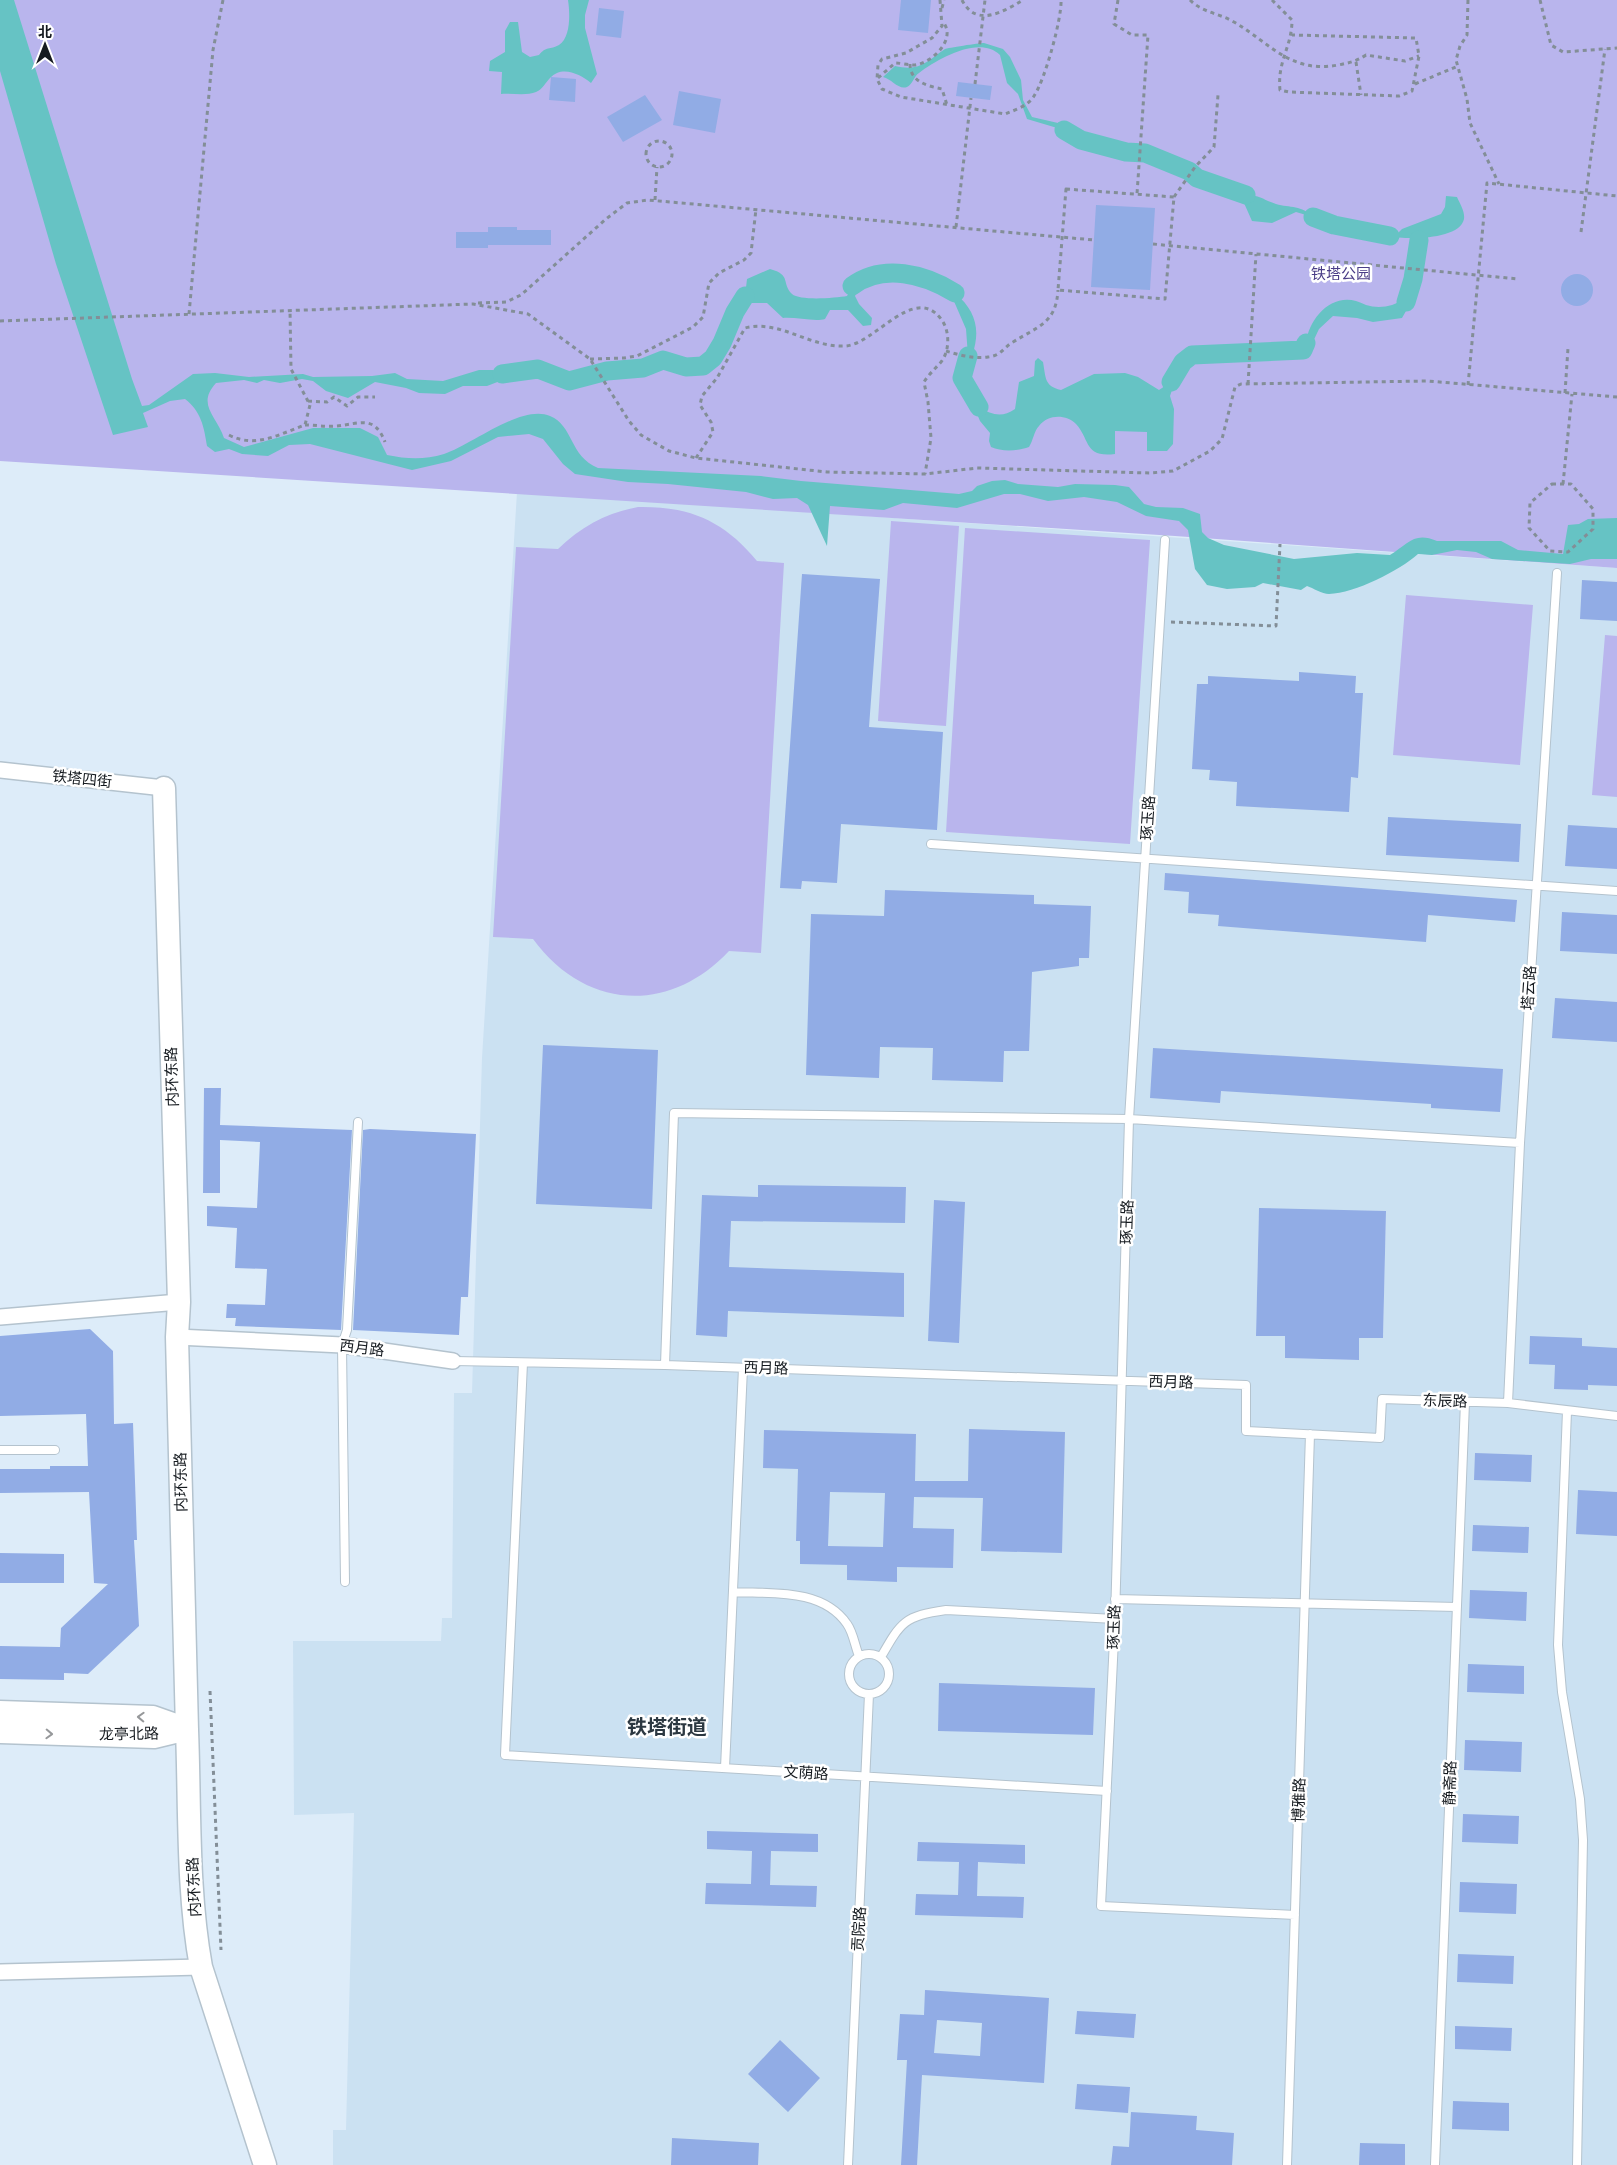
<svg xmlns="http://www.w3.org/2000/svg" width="1617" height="2165" font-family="Quicksand,'Noto Sans SC',sans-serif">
<rect width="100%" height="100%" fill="#ddecf9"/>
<!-- built -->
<path fill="#cbe1f2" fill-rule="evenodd" d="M517 492 1617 568V2165H333V2130H346L354 1813 294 1815 293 1641H441L442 1618H452L454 1393H472L482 1058ZM1259 1209 1386 1211 1383 1338H1359L1358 1360 1285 1358V1336H1256Z"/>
<!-- green -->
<path fill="#b9b5ed" d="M0 0H1617V568L1175 536 0 461Z
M638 507C690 506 724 521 757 561L784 563 761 953 729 951C669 1015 585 1010 533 939L493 937 516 547 558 549C582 526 606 513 638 507Z
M891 521 959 526 946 726 878 721Z
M965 528 1150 540 1130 844 946 832Z
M1406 595 1533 605 1520 765 1393 755Z
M1605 635 1617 636V797L1592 795Z"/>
<!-- water -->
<path fill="#66c3c4" d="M0 0H14L132 379 142 406 149 405 193 374 215 373 249 377 303 374 313 377 372 376 395 373 407 379 443 381 479 370H493L502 374 500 381 487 386H463L445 394 419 393 406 388 375 382 348 398 326 391 313 381 302 379 280 383 264 380 257 383 244 380 216 383C196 405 217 416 224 438L244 447 313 428H360L378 437 387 455C407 459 424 460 444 454 472 445 521 404 550 416 574 426 569 456 598 468L761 476 801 481 959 494 972 491 977 486 992 481 1005 480 1018 484 1058 487 1075 484 1115 485 1129 487 1144 504 1156 507 1183 508 1200 514 1202 532 1208 538 1224 545 1294 559 1357 553 1390 555C1408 544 1414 531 1437 541H1501L1518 550 1563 554 1568 525 1579 524 1588 519 1617 518V559H1591L1570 564 1492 559 1476 552 1457 550 1432 555 1418 554C1399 571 1355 593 1329 594 1322 594 1313 588 1307 586L1301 590 1263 583 1255 587 1227 589 1207 585 1195 569 1188 530 1179 521 1146 516 1117 502 1084 497 1048 501 1020 494H1004L957 508 903 503 884 510 830 506 827 546 808 505 797 498 773 499 746 492 668 484 628 482 575 474 563 464 543 439 529 434 498 437 451 461 412 470 310 444 289 445 268 456 242 454 229 449 215 452 207 446C204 427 201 411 185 399L170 401 143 413 148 427 113 435 56 264 0 71Z
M568 0H589L585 15V28L597 74 591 83C580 74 562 65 550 78 545 83 543 89 536 92 527 96 511 93 501 94L502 72 489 71 490 61 505 52V31L510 22H518L522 52 530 57 539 55C546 46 550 50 559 45 571 37 570 13 568 0Z
M984 43 1003 49 1010 57 1021 80 1023 100 1032 117 1058 123 1064 130 1027 119 1018 94 1007 83 1000 55C979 35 938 59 919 73 914 76 913 84 907 87 898 90 892 79 883 77L895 66C920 72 927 61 945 49 947 48 979 43 984 43Z
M1246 195C1261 195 1263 200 1276 204 1290 208 1302 205 1313 217L1296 212 1272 223 1252 221 1244 203Z
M1446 196 1457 197C1460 204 1465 211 1464 219 1460 240 1405 240 1390 236L1397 234 1402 229 1441 214 1445 207Z
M770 269C792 275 781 283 792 294 800 301 835 298 847 296L852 286 858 288 855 296 859 304 872 318 871 325 863 326 848 310H830L825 319C815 322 796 317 783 318L767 303H749L745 296 747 279Z
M955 293C976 311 981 330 972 356H968L966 329 953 299Z
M1403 299 1406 302V311L1402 318 1373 322 1357 318 1333 316 1319 329 1310 348 1306 343C1309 319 1330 294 1356 301 1360 302 1363 304 1366 305 1378 309 1394 307 1403 299Z
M1038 358 1043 362C1046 378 1044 386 1061 390L1094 374 1125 373 1138 377 1159 390 1171 382 1174 384 1170 396 1174 409 1173 444 1167 451H1147V432L1115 431V454C1084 458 1090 439 1076 424 1066 414 1048 414 1039 426 1034 431 1033 441 1029 447 1018 451 1002 452 991 447L989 441 990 433 980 421 975 409 979 407C992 415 1002 418 1015 409L1019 382 1034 376 1035 361Z"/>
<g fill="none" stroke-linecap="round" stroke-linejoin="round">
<!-- canal -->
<path stroke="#66c3c4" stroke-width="19" d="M1064 130 1081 140 1126 152 1145 153 1189 171 1197 178 1246 195
M1313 217 1334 225 1390 236
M852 286C883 263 925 274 955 293
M1406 302 1413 279 1419 240
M968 356 962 378 979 407
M502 374 538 369 569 381 607 371 643 368 663 360 686 367 703 366 713 358 722 343 735 312 745 296
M1171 382 1183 362 1192 355 1303 350 1306 343"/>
</g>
<!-- building -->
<path fill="#91ace5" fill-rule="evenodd" d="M901 0H931L928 33 898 30Z
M599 8 624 11 621 38 596 35Z
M551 77 576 79 575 102 549 100Z
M958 82 992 86 990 100 956 96Z
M679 91 721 99 715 133 673 125Z
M645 95 662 120 623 142 607 117Z
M1096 205 1155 208 1150 290 1091 287Z
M488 227H517V230H551V245H488V248H456V232H488Z
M1561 290a16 16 0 1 1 32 0a16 16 0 1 1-32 0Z
M802 574 880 579 869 727 943 732 937 830 841 824 837 883 802 881 801 889 780 888Z
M1582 580 1617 582V621L1580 619Z
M1299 672 1356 676 1355 693H1363L1358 778 1351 777 1349 812 1236 806 1237 782 1209 780 1210 770 1192 769 1197 684H1208V676L1299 681Z
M1388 817 1521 824 1519 862 1386 855Z
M1568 825 1617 828V869L1565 866Z
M1165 873 1517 900 1515 922 1428 915 1426 942 1218 926 1219 915 1188 913 1189 892 1164 890Z
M885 890 1034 895V904L1091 906 1089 958H1079V966L1032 972 1029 1051H1004L1003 1082 932 1080 933 1048 880 1047 879 1078 806 1075 811 914 884 916Z
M1562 912 1617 915V954L1560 951Z
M1555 998 1617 1002V1042L1552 1038Z
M543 1045 658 1050 652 1209 536 1204Z
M1153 1048 1503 1069 1500 1112 1431 1108V1104L1221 1091 1220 1103 1150 1098Z
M204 1088H221L220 1125 352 1130 341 1330 235 1326 236 1318H226L227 1304 265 1305 267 1269 235 1268 237 1228 207 1226V1206L257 1208 260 1142 220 1140V1193H203Z
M370 1129 476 1134 468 1297H461L459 1335 353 1330 363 1130Z
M758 1185 906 1187 905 1223 731 1221 729 1267 904 1273V1317L728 1311 727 1337 696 1335 702 1195 758 1197Z
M934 1200 965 1202 959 1343 928 1341Z
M1259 1208 1386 1211 1383 1338H1359V1360L1285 1358V1336H1256Z
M90 1329 113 1351 114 1424 133 1423 137 1540H134L139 1626 88 1674 64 1673V1680L0 1679V1646L60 1647 61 1628 108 1584 94 1583 89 1492 0 1493V1469H50V1466H88L86 1414 0 1416V1336Z
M1530 1336 1582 1338V1346L1617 1348V1386L1588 1385V1390L1554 1389 1555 1365 1529 1364Z
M969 1429 1065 1432 1062 1553 981 1551 983 1498 914 1497 913 1528 954 1529 953 1568 897 1567V1582L847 1580V1565L800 1564V1541H796L798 1469 763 1468 764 1430 916 1434 915 1481H968ZM830 1492 885 1493 883 1547 828 1546Z
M1475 1453 1532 1455 1531 1482 1474 1480Z
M1578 1490 1617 1492V1536L1576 1534Z
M1473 1525 1529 1527 1528 1553 1472 1551Z
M0 1553 64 1554V1583H0Z
M1470 1590 1527 1592 1526 1621 1469 1618Z
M1468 1664 1524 1666V1694L1467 1692Z
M939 1683 1095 1688 1093 1735 938 1731Z
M1465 1740 1522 1742 1521 1772 1464 1770Z
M1463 1814 1519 1816 1518 1844 1462 1842Z
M707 1831 818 1834V1852L771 1851 770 1885 817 1886 816 1907 705 1904 706 1883 751 1884 752 1851 707 1849Z
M918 1842 1025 1845V1864L978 1862 977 1896 1024 1897 1023 1918 915 1915 916 1894 958 1895 959 1862 917 1861Z
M1460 1882 1517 1884 1516 1914 1459 1912Z
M1458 1954 1514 1956 1513 1984 1457 1982Z
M925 1990 1049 1998 1044 2083 922 2075 917 2165H901L907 2060H897L900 2014 924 2015ZM937 2020 982 2023 980 2056 934 2053Z
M1077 2011 1136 2014 1134 2038 1075 2034Z
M1455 2026 1512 2028 1511 2051 1455 2049Z
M780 2040 820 2078 788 2112 748 2074Z
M1077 2084 1130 2087 1128 2113 1075 2109Z
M1453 2101 1509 2103V2131L1452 2129Z
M1131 2112 1197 2116 1196 2130 1234 2133 1232 2165H1111L1113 2146 1129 2147Z
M672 2138 759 2143 758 2165H671Z
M1360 2143 1405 2144V2165H1359Z"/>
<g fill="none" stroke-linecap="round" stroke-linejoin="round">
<!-- lane casing -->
<g stroke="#b4c3ce" stroke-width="10">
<path id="lane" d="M1165 540 1129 1119 1115 1619 1101 1906 1295 1915
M931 844 1617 891
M453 1361 665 1365 1246 1385V1431L1380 1438 1382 1399 1508 1403 1617 1416
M523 1363 505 1755 1107 1791
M665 1365 674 1113 1129 1119 1520 1143
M1508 1403 1520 1143 1557 573
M1567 1411 1558 1645 1562 1692 1580 1799 1583 1840 1577 2165
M0 1450H55
M345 1582 342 1345 347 1330 358 1122
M733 1592C772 1594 822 1588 847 1624 853 1632 855 1646 859 1656
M1115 1599 1457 1607
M849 1674a20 20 0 1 1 40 0a20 20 0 1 1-40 0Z
M881 1657C901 1622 904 1616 946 1610L1115 1619
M725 1768 743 1368
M848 2165 869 1694
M1287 2165 1310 1434
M1435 2165 1465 1402"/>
</g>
<!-- street casing -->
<g stroke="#b4c3ce" stroke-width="18">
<path id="street" d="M0 770 164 788
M0 1317 179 1302
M177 1337 342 1345 453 1361
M0 1972 201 1967"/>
</g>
<!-- secondary casing -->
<g stroke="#b4c3ce" stroke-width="25">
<path id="secondary" d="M164 788 179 1302 177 1337C180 1468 184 1599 187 1730 190 1808 187 1890 201 1967L265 2165
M0 1712 153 1717 187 1729
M0 1732 154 1737 187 1729"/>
</g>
<!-- path -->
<path stroke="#838e97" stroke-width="3" stroke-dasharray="4 4" stroke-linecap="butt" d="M940 0 942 26 932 38 918 46 906 53 882 59 878 65 877 79 882 89 901 97 1005 114C1015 110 1028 106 1034 96 1045 80 1062 18 1061 0
M962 0C976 28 1003 12 1023 0
M1118 0 1114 24 1132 35H1148L1137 194
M1190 0C1203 13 1219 13 1234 22 1270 43 1291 74 1338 65 1349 63 1357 61 1366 55L1405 61 1419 56
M1272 0 1292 20C1292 47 1277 61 1280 90L1289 92 1399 96 1412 91 1419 56 1416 38 1292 35
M1468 0 1467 35 1460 46 1456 60 1467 99 1470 123 1499 184
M1540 0 1551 45 1563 52 1617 48
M942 8 944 0
M1356 62 1361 95
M910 64C910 82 928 86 942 89L947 105
M878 78 895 63C901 63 908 65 915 65 932 63 957 39 943 22
M975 84 985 0
M1415 84 1458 66
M646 154a13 13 0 1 1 26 0a13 13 0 1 1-26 0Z
M1066 189 1174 197 1165 299 1058 290Z
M1174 197 1195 167 1214 147 1218 95
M655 200 657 167
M956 227 971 98
M1581 232 1605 49
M1153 244 1518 279
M478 303 506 302 521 295 606 219 627 203 648 200 1094 240
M189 314 213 50 223 0
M0 321 473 304 528 314 590 359 629 421 641 435 669 451 696 458 827 472 925 474 977 468 1150 473 1173 471 1210 451 1222 439 1235 387 1241 384 1428 381 1617 397
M946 351C959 355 974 359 988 357 1001 356 1004 347 1013 342 1039 326 1056 323 1058 290
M590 359 624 358 637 356 693 327 703 317 709 283 719 273 744 260 751 253 756 209
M1248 384 1256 254
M1468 385 1487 183 1617 196
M1565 393 1568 348
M308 401 327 402 334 397 347 406 358 397H375
M305 425C315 425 326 427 336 426 360 424 374 414 385 442
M229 435C256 449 279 434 305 425L310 405 291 369 290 310
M696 458 713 432 711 422 700 405 702 396 717 378 745 328C779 319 810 348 845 346 874 345 914 283 941 319 950 330 950 351 941 362 935 369 929 374 924 382L928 402 931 438 925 474
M1552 484H1571L1593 509V529L1568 552 1550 551 1529 528 1530 503Z
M1563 484 1572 394
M1171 622 1276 626 1280 544
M210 1691 221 1950"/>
<!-- lane -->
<use href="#lane" stroke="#fff" stroke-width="8"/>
<!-- street -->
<use href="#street" stroke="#fff" stroke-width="15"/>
<!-- secondary -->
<use href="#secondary" stroke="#fff" stroke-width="22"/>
</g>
<!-- one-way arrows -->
<defs><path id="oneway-chevron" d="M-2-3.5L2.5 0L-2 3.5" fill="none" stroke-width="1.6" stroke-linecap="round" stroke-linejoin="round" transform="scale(1.25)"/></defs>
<g stroke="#96989a">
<use href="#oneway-chevron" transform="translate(141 1717) rotate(-178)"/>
<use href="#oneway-chevron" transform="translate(49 1734) rotate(2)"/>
</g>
<g text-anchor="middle" stroke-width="5" stroke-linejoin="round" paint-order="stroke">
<!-- park labels -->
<g font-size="15" fill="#4a3d87" stroke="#fff">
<text x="1341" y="279">铁塔公园</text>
</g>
<!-- street labels -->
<g font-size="15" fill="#151a1f" stroke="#fff">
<text transform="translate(82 779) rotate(6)" y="5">铁塔四街</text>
<text transform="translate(1148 818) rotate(-86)" y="5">琢玉路</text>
<text transform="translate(1529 988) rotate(-86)" y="5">塔云路</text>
<text transform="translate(172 1077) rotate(-92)" y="5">内环东路</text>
<text transform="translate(1127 1222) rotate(-88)" y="5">琢玉路</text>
<text transform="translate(362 1348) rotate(7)" y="5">西月路</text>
<text transform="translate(766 1368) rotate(2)" y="5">西月路</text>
<text transform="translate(1171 1382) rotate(2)" y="5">西月路</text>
<text transform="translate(1445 1401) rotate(2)" y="5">东辰路</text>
<text transform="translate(181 1482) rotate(-91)" y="5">内环东路</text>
<text transform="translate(1114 1627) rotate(-88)" y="5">琢玉路</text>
<text transform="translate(129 1734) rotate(-1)" y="5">龙亭北路</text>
<text transform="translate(806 1773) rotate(3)" y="5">文荫路</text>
<text transform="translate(1450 1783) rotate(-88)" y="5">静斋路</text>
<text transform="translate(1299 1800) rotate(-88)" y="5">博雅路</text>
<text transform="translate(194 1887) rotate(-93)" y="5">内环东路</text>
<text transform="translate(859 1929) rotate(-87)" y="5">贡院路</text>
</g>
<!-- district labels -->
<g font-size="20" font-weight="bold" fill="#2c3841" stroke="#fff">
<text x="667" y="1734">铁塔街道</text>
</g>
</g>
<!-- north arrow -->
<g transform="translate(45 45)" stroke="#ffffff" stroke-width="4" paint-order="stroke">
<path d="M0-4L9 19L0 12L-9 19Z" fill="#151a1f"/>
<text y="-8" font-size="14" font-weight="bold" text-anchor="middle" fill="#151a1f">北</text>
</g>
</svg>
